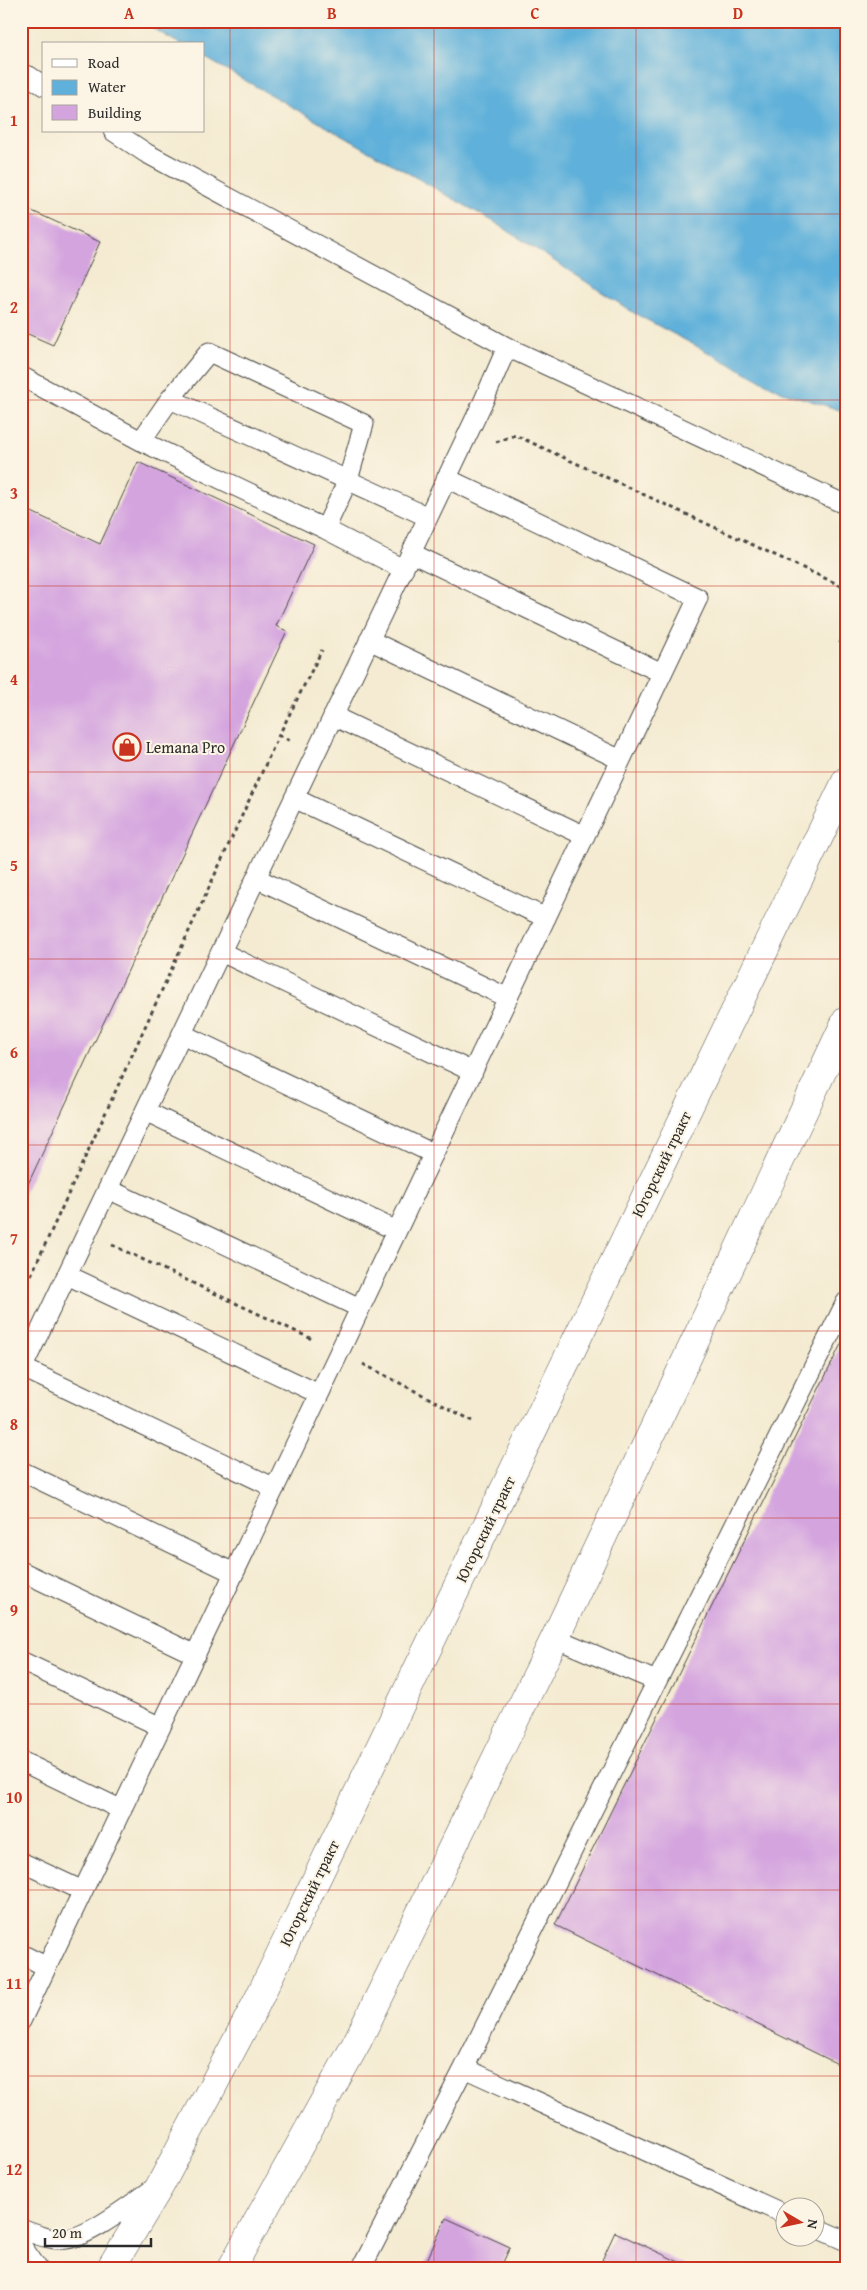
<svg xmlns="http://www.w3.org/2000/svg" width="867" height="2290" font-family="'Gentium Book Plus',serif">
<rect width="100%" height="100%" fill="#fcf5e5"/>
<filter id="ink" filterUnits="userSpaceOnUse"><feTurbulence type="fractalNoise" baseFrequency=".02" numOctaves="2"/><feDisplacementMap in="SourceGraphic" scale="10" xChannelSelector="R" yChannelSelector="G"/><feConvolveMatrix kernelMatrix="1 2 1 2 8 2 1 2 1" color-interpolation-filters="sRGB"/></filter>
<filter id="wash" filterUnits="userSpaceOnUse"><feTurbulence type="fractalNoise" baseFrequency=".0096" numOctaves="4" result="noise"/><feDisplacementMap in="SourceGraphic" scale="20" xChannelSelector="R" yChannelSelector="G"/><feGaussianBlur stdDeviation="1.12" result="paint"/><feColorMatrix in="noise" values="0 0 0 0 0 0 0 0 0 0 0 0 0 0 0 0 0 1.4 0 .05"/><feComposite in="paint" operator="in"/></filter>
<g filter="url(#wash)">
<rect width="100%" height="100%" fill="#f4ebd2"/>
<!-- water -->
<path fill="#5fb0da" stroke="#456e82" d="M140 21H846V412L783 392 634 313 496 223 204 57V44H180Z"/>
<g id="blocks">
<!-- building -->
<path fill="#d4a4df" d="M21 206 100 242 53 345 21 331Z
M138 462 314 544 276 626 287 631 21 1199V507L100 544Z
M846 1334V2068L555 1925Z
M446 2218 510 2247 500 2269H423Z
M615 2232 694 2269H621L602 2260Z"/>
</g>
</g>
<g filter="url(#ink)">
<use href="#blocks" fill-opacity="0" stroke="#494844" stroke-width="1"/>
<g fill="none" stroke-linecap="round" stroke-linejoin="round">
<!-- lane casing -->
<g stroke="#494844" stroke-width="21">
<path id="lane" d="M21 74 29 76 44 86
M113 131 146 153 507 347 846 505
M21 376 141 441 325 529 403 569
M170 399 428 517
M141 441 170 399 209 352 364 424 348 480 325 529
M411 553 662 673
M369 640 621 760
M333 716 585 836
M294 798 546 918
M256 878 508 998
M221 952 473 1072
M182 1034 434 1154
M145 1111 397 1231
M108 1189 360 1308
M67 1275 319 1394
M23 1368 275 1488
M21 1371 484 400 507 347
M21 1471 234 1573
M21 1571 196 1655
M555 1638 656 1681
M21 1661 161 1727
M21 1761 122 1810
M21 1862 83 1891
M21 1954 47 1967
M21 2021 698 598 446 478
M464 2068 784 2214
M814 2227 846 2241
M21 2229C35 2234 51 2241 66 2239 90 2237 135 2201 156 2187
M21 2245 38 2269
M361 2269 464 2068 846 1302"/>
</g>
<!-- primary casing -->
<g stroke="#494844" stroke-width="29">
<path id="primary" d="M110 2269 161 2184 256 2004 846 781
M231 2269 357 2042 555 1638 846 1021"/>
</g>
<!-- path -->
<path stroke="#494844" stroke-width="3" stroke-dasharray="4 4" stroke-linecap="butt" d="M496 442 515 435 846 588
M839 641 846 644
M279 735 292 742
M112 1245 314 1340
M21 1297 279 735 322 650
M363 1364 473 1421"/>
<!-- lane -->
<use href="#lane" stroke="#fff" stroke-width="19"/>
<!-- primary -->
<use href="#primary" stroke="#fff" stroke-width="28"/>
</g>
</g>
<!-- grid -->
<path fill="none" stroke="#c8321e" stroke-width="1" stroke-opacity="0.55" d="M230 21V2269M434 21V2269M636 21V2269M21 214H846M21 400H846M21 586H846M21 772H846M21 959H846M21 1145H846M21 1331H846M21 1518H846M21 1704H846M21 1890H846M21 2076H846"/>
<!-- icons -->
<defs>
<g id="shop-ring" transform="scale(1.4375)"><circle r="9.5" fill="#fcf5e5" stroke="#c8321e" stroke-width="1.5"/><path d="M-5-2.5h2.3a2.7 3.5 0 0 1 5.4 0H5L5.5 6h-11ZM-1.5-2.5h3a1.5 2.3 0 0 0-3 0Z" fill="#c8321e"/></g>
</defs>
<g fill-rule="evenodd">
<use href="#shop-ring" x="127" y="747"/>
</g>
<g text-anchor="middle" stroke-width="4" stroke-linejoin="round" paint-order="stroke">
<!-- poi labels -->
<g font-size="16" fill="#2b2b2b" stroke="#fcf5e5" text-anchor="start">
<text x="146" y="753">Lemana Pro</text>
</g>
<!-- street labels -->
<g font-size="16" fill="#2b2b2b" stroke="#fcf5e5">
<text transform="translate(661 1164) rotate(-64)" y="6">Югорский тракт</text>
<text transform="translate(485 1529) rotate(-64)" y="6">Югорский тракт</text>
<text transform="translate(309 1893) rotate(-64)" y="6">Югорский тракт</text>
</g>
</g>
<!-- margin -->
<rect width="867" height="2290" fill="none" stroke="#fcf5e5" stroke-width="55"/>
<!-- legend -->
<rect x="42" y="42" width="162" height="90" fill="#fcf5e5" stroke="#a8a49b"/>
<rect x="52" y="59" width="25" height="8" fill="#ffffff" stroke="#a8a49b"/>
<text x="88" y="68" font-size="15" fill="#2b2b2b">Road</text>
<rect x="52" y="80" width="25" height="15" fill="#5fb0da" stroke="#a8a49b"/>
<text x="88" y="92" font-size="15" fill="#2b2b2b">Water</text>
<rect x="52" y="105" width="25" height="15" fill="#d4a4df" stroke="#a8a49b"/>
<text x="88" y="118" font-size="15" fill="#2b2b2b">Building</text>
<!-- north arrow -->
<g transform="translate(800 2222) rotate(99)"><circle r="24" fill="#fcf5e5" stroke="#a8a49b"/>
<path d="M0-4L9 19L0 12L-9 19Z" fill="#c8321e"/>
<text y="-8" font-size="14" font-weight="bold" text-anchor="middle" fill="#2b2b2b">N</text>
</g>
<!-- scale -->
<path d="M45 2238v8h106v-8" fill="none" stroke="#2b2b2b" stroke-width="2.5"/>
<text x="52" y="2238" font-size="15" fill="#2b2b2b" stroke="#fcf5e5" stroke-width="4" paint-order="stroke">20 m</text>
<rect x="28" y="28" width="812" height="2234" fill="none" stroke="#c8321e" stroke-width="2"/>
<g font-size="16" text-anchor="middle" font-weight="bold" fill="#c8321e">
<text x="129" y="19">A</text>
<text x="332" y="19">B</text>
<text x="535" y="19">C</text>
<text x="738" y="19">D</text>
<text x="14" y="126">1</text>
<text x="14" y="313">2</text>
<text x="14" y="499">3</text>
<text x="14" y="685">4</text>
<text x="14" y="871">5</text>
<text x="14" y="1058">6</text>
<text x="14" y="1244">7</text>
<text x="14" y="1430">8</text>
<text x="14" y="1616">9</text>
<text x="14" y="1803">10</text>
<text x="14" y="1989">11</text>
<text x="14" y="2175">12</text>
</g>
</svg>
